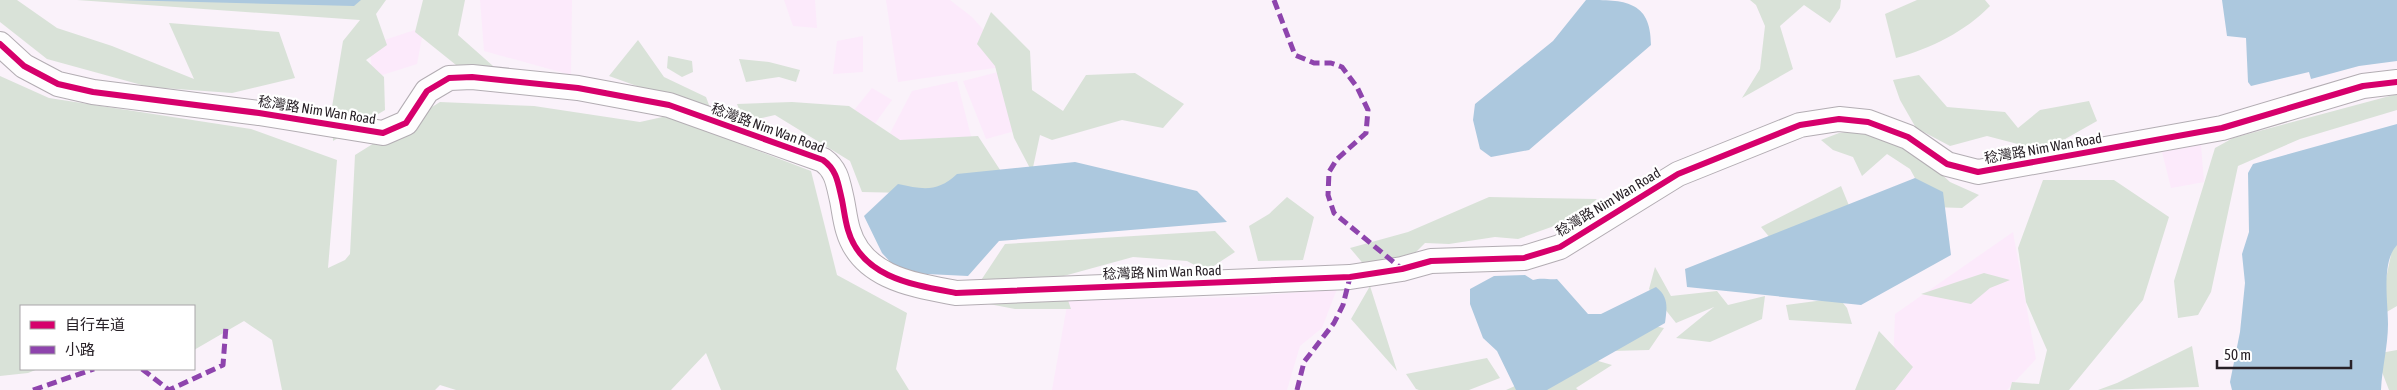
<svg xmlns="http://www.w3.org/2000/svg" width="2397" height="390" font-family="'Asap Condensed','Noto Sans SC',sans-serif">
<rect width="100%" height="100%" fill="#faf2fa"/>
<!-- built -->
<path fill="#fceafb" d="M480 0H572L571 75 484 51Z
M784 0H815L817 28 793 26Z
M886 0H950L972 17 990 37 1008 66 898 82Z
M424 27 417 64 373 78 369 45Z
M863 36V72L833 74 837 41Z
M1002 71 1019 130 986 139 963 81Z
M957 81 974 148 887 139 912 91Z
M872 88 892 100 866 136 846 120Z
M2201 145 2204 182 2171 188 2162 152Z
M2013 232 2036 359 2007 390H1892L1895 314Z
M1337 289 1322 328 1300 346 1287 390H1052L1068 300 1242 297Z"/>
<!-- green -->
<path fill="#d9e2d8" d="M0 0H17L57 28 112 46 194 79 169 23 279 32 295 78 232 93 149 87 47 59 0 22Z
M77 0H386L376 14 387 45 366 60 384 77 385 110 333 141 332 107 343 41 360 20Z
M423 0H465L458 35 493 66 456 65 415 32Z
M1750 0H1841L1840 8 1830 23 1804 5 1780 26 1793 69 1742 98 1760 69 1765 26 1756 5Z
M1917 0H1985L1990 6C1966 31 1930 49 1896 58L1885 14Z
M991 12 1030 51 1032 90 1063 111 1086 75 1135 73 1184 104 1163 128 1122 120 1052 140 1040 135 1032 172 1014 138 995 66 977 44Z
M638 40 664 77 706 97 712 113 609 76Z
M668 56 692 61 693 72 682 77 667 68Z
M739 59 769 62 800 70 796 82 779 77 746 82Z
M1919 75 1947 107 2005 112 2018 128 2040 110 2089 101 2097 121 2044 151 1987 136 1950 146 1916 128 1900 100 1893 80Z
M0 76 49 98 251 129 337 160 328 268 345 260 350 254 355 155 440 102 534 106 640 122 667 116 733 123 743 145 811 171 837 275 907 313 896 369 909 390H721L706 353 671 390H456L440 385 435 390H282L272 340 244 321 194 350V306H21V369H38L28 373 0 376Z
M2397 94V110L2300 139 2238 166 2211 292 2198 315 2178 318 2174 281 2215 148 2233 138Z
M792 102 849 106 900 140 978 136 1004 176 952 194 862 192 850 161 775 115 744 122 737 104Z
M1890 126 1950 182 1979 195 1962 208 1931 207 1910 169 1887 154 1862 176 1853 157 1833 150 1821 140 1839 133Z
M2043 180H2114L2169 217 2143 300 2069 390H2010L2012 382 2039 384 2047 350 2026 302 2018 248Z
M1841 186 1850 208 1771 239 1761 227Z
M1287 197 1314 217 1303 260 1258 261 1249 226 1269 214Z
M1489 197 1597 199 1571 220 1518 239 1495 237 1449 244 1425 243 1416 252 1366 267 1350 248 1408 232Z
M2397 226V306L2378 317Z
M1215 231 1235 252 1206 271 1187 261 1133 257 1060 277 1071 309H1015L968 300 1005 244Z
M1655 267 1671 296 1717 291 1728 305 1765 296 1762 319 1710 342 1676 338 1714 307 1676 323 1649 289Z
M1984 273 2010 280 1990 288 1971 304 1921 294Z
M1370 286 1397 371 1351 319Z
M1839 298 1847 308 1852 324 1789 320 1786 305Z
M1617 318 1664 328 1649 350 1611 351Z
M1879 331 1913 367 1895 390H1855Z
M2192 346 2199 387 2098 390 2117 383Z
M2397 350V390H2389L2375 354Z
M1581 356 1612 365 1576 388 1578 390H1506Z
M1487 358 1500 378 1469 390H1419L1416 389 1406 374Z"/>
<!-- water -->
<path fill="#acc8de" d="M119 0H361L354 6Z
M1586 0C1624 0 1651 0 1651 45L1529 150 1491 157 1480 149 1473 120 1475 104 1553 41Z
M2222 0H2397V61L2359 66 2311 79 2309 72 2251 86 2248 82 2246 38 2227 36Z
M2397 124V245C2381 262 2388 302 2388 324 2388 346 2382 368 2381 390H2232L2230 382 2240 332 2245 283 2242 254 2249 232 2248 173 2253 164Z
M1075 162 1197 191 1227 222 999 241 968 276 906 273 894 266 882 253 864 216 898 184C922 189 937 193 957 174Z
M1915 178 1943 192 1951 255 1861 305 1687 287 1685 269Z
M1525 275 1533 280C1542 277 1548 280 1557 279L1588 314H1601L1656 287C1669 297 1667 308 1665 323L1547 390H1516L1497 351 1483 338 1470 304V289L1494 276Z"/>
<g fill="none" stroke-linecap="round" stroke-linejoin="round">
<!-- tertiary casing -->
<g stroke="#b3adb3" stroke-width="26">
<path id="tertiary" d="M0 44 24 66 58 84 93 92 259 113 383 133 406 123 427 91 449 78 472 77 578 88 669 105 823 160C837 170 838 183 842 200 844 210 845 220 848 230 862 278 914 285 956 293L1350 277 1402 269 1431 261 1524 258 1560 247 1678 174 1800 125 1839 119 1868 122 1908 137 1947 164 1978 172 2222 128 2363 86 2397 82"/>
</g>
<!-- tertiary -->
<use href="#tertiary" stroke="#fefdfe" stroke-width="24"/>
<!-- quiet -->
<path stroke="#8e44ad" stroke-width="5" stroke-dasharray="10 5" stroke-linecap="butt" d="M1274 0 1295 55 1314 63H1331L1342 67 1357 87 1368 110 1366 133 1337 159 1329 172 1328 195 1334 213 1402 269
M142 369 169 390 223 365 226 326
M33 390 94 369
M1297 390 1304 362 1334 323 1343 305 1350 277"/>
<!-- cycleway casing -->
<g stroke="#fff" stroke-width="9">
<path id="cycleway" d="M0 44 24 66 58 84 93 92 259 113 383 133 406 123 427 91 449 78 472 77 578 88 669 105 823 160C837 170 838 183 842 200 844 210 845 220 848 230 862 278 914 285 956 293L1350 277 1402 269 1431 261 1524 258 1560 247 1678 174 1800 125 1839 119 1868 122 1908 137 1947 164 1978 172 2222 128 2363 86 2397 82"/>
</g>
<!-- cycleway -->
<use href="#cycleway" stroke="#d6006c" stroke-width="6"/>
</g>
<g text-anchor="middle" stroke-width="4.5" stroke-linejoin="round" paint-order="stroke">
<!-- street labels -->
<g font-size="14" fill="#282127" stroke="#fff">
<text transform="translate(317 110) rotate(9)" y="5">稔灣路 Nim Wan Road</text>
<text transform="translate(768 128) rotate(20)" y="5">稔灣路 Nim Wan Road</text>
<text transform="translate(2043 148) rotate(-10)" y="5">稔灣路 Nim Wan Road</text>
<text transform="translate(1608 202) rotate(-31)" y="5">稔灣路 Nim Wan Road</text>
<text transform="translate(1162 272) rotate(-2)" y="5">稔灣路 Nim Wan Road</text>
</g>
</g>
<!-- legend -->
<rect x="20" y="305" width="175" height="65" fill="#ffffff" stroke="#a9a6a9"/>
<rect x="30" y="321" width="25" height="8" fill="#d6006c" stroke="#a9a6a9"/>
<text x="65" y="330" font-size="15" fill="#282127">自行车道</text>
<rect x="30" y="346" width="25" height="8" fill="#8e44ad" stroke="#a9a6a9"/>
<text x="65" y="355" font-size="15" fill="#282127">小路</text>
<!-- scale -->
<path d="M2217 360v8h134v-8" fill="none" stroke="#282127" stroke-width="2.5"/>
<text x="2224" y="360" font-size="15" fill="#282127" stroke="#ffffff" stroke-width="4" paint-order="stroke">50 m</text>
</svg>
